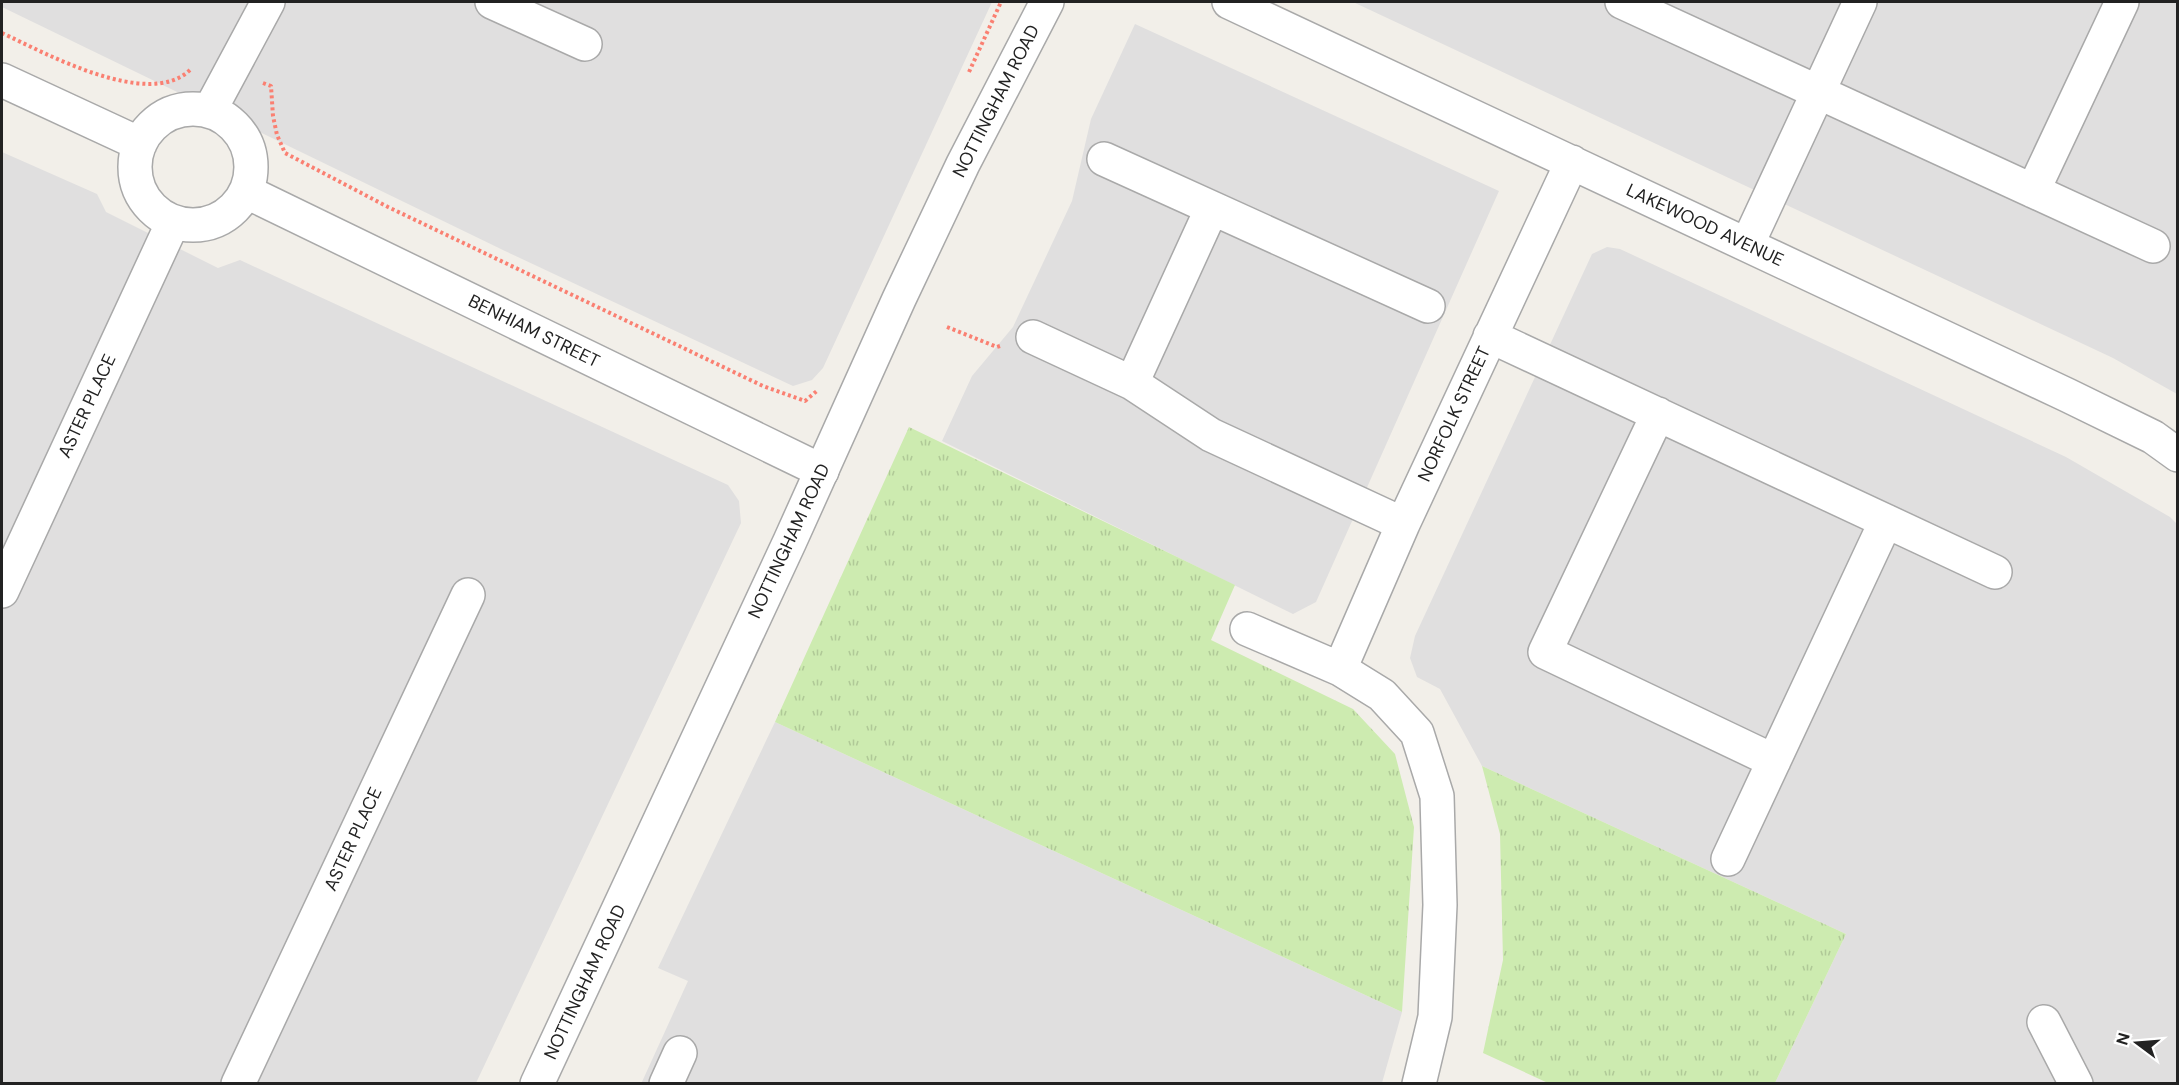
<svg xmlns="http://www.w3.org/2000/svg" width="2179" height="1085" font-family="'DM Sans',sans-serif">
<defs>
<pattern id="grass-tufts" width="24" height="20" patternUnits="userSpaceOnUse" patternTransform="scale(1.5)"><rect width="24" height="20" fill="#cdebb0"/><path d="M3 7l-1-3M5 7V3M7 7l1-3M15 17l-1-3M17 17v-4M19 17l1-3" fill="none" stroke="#b0c997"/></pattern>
</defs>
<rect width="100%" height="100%" fill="#f2efe9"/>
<!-- residential -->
<path fill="#e0dfdf" d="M2 2H992L823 368 812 380 793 386 505 251 2 7Z
M1353 2H2177V394L2113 358Z
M1135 24 1499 191 1316 602 1293 614 942 441 972 376 1013 327 1072 201 1091 119Z
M2 152 97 194 106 212 218 268 240 260 728 485 739 501 741 523 476 1083H2Z
M1607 247 1620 249 2066 457 2170 517 2177 524V1083H1775L1846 934 1482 766 1440 689 1417 677 1410 658 1415 636 1592 254Z
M775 722 1402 1012 1382 1083 641 1084 688 981 658 968Z"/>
<!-- grass -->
<path fill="url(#grass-tufts)" d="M909 427 1235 585 1211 640 1353 709 1395 754 1414 827 1402 1012 775 722Z
M1482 766 1846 934 1775 1083H1548L1483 1053 1503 960 1500 834Z"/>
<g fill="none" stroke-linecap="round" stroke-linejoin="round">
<!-- minor casing -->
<g stroke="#a9a9a9" stroke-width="36">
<path id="minor" d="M492 2 585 44
M1229 2 2067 395 2153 437 2178 455
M1622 2 2153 246
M2 80 140 144
M135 167a58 58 0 1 1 116 0a58 58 0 1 1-116 0Z
M210 110 268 2
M1104 159 1428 306
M2033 191 2122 2
M247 192 822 471
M1747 245 1860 2
M1490 336 1995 572
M1033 337 1132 383 1211 435 1403 524
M1132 383 1212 208
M1658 414 1545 652 1774 761
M2 591 173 222
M1247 629 1340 669 1382 695 1417 733 1437 796 1440 905 1435 1017 1419 1084
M1340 669 1403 524 1572 162
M1728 859 1886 521
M2044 1022 2076 1084
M238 1084 468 595
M666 1084 680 1053"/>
</g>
<!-- tertiary casing -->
<g stroke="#a9a9a9" stroke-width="36">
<path id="tertiary" d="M537 1084 790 541 899 299 963 164 1047 2"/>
</g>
<!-- path -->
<path stroke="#fa8072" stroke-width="4" stroke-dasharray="3 3" stroke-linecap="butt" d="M2 33C45 53 148 110 190 70
M969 72 1001 2
M263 83 271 86 273 116 277 135 285 153 388 207 763 386 805 401 818 390
M947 327 997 347 1000 346"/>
<!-- minor -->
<use href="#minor" stroke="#fff" stroke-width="33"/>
<!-- tertiary -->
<use href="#tertiary" stroke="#fff" stroke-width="33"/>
</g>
<g text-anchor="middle" stroke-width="4.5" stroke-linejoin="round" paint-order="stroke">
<!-- street labels -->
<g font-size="18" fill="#222" stroke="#fff">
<text transform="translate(996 101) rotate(-63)" y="6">NOTTINGHAM ROAD</text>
<text transform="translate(1705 225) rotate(25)" y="6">LAKEWOOD AVENUE</text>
<text transform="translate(534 331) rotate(26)" y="6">BENHIAM STREET</text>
<text transform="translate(87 406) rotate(-65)" y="6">ASTER PLACE</text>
<text transform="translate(1454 414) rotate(-65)" y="6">NORFOLK STREET</text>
<text transform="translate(789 541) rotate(-65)" y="6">NOTTINGHAM ROAD</text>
<text transform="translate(353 839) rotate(-65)" y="6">ASTER PLACE</text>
<text transform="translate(585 982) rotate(-65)" y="6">NOTTINGHAM ROAD</text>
</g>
</g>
<!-- border -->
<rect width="2179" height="1085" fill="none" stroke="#222222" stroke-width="6"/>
<!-- north arrow -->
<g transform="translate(2137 1043) rotate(286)" stroke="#ffffff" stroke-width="4.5" paint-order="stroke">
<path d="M0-4.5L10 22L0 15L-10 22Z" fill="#222222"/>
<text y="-9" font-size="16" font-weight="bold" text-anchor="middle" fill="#222222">N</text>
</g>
</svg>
